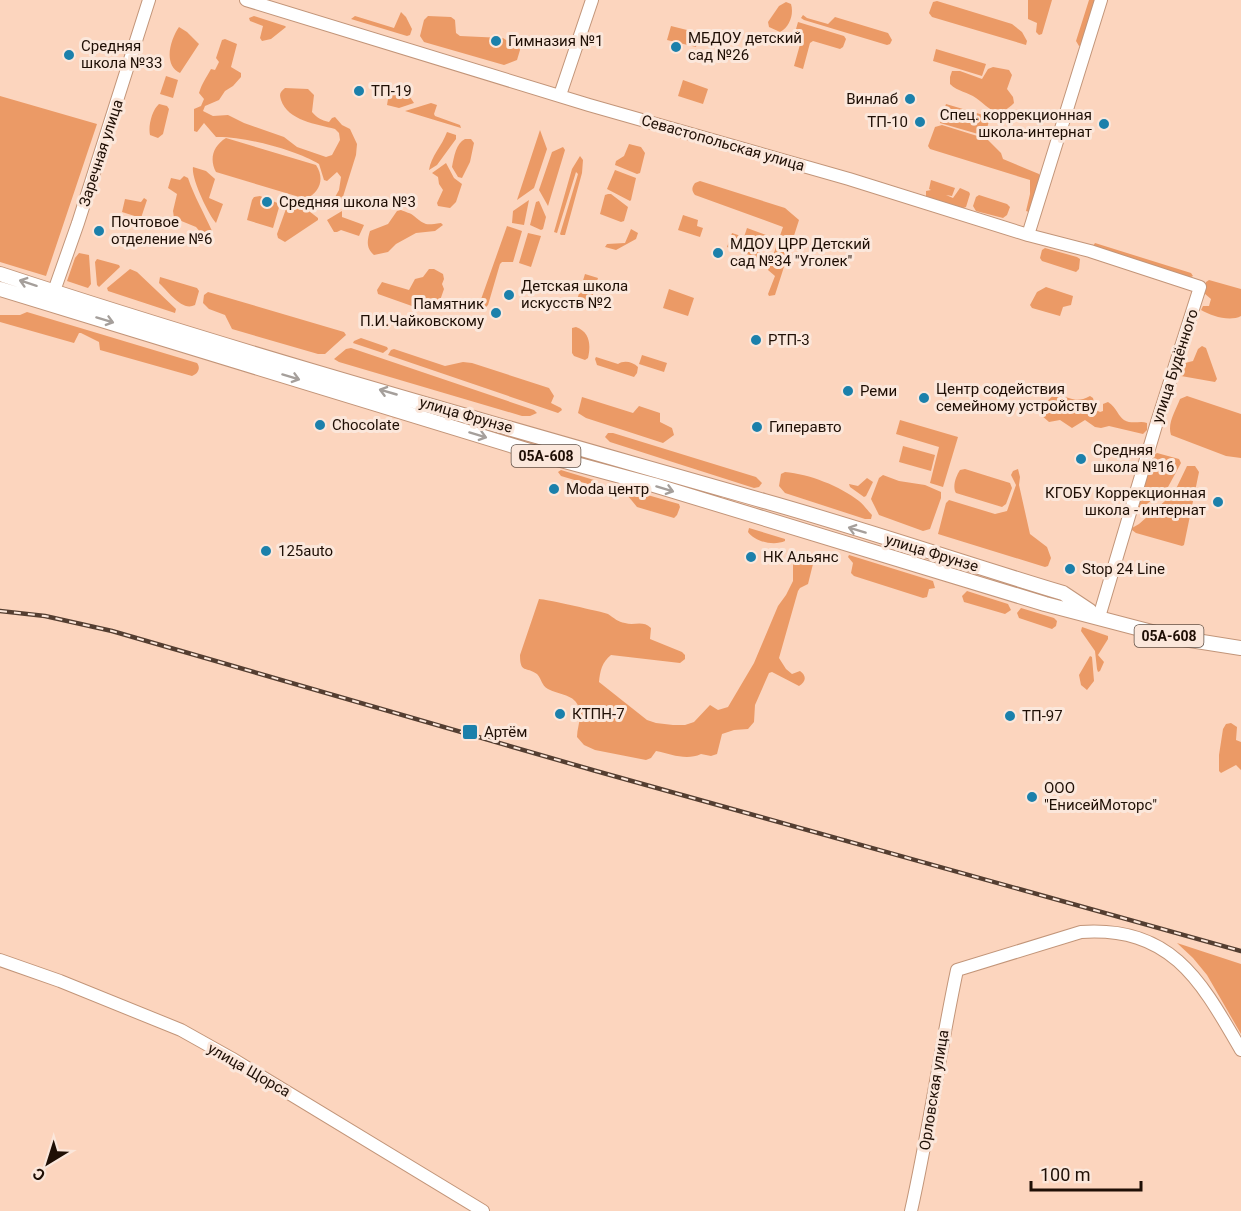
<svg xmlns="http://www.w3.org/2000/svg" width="1241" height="1211" font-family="Roboto,sans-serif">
<rect width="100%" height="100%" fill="#fcd5be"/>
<!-- green -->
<path fill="#eb9a66" d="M1028 0H1052L1042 34 1039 35 1036 32 1037 23 1028 19Z
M1089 0H1097L1083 45 1079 46 1076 41Z
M937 1 1012 24 1022 32 1027 41 1026 45 932 17 929 13 933 2Z
M786 2 791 4C794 14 790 27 780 32L769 27 768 22 779 6Z
M401 12 406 17 412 29 410 35 407 36 351 19 355 16 394 28Z
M803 15 807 18 828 24 835 17 888 33 892 40 890 44 887 45 804 20 801 18Z
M254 16 285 26 286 27 271 39 262 41 260 38 263 26 250 21 249 18Z
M428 16 451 17 455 20 456 33 460 36 503 38 509 42 513 40 519 41 520 50 517 60 504 65 424 42 420 36 424 20Z
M798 22 844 36 846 39 843 47 840 49 813 41 810 43 803 69 794 66 801 41 800 38 794 36Z
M671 26 699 33 696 47 667 40Z
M179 27 187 32 199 44 180 73C163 65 170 40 179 27Z
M225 39 237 44 231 67 241 73V77L233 86 225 91 219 100 205 106 203 111 213 116 228 115 244 123 284 137 297 147 326 157 332 155 340 140 339 133 335 129C317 124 288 121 281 100 279 94 280 92 285 88L308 89 314 95 312 112C317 118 321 120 329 122L332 118 335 117 342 125 350 129 357 144 356 155 341 203 337 209H331L330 206 339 190 341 177 337 172 327 181 324 180 319 164C296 150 243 136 216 137L204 123 197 132 194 131V109L201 106 204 99 199 93C202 83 206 78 211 69L215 70 219 62 216 58 222 40Z
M936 49 986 64 982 76 933 61Z
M993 67 1009 70 1012 75 1007 89 1013 97 1014 103C997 120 991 109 976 98 968 92 958 92 950 84V77L952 71H960L982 79 988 69Z
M166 76 178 80 173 98 160 94Z
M683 80 708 89 703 104 678 96Z
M391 91 410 97 414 103 399 108 387 105 389 93Z
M0 96 97 124 46 276 0 262Z
M431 103 437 105 434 114 435 116 460 125 461 128 405 111Z
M159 104 167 106 169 109 163 134 158 138 150 135C148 126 152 110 159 104Z
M946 104 990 117 985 136 940 123Z
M942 125 987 139 1001 153 1003 159 1039 174 1041 178 1029 212 1026 211 1030 194V180L930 149 928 146 935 127Z
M540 130 547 149 534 188 517 200Z
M447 132 456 135V139L437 165 429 170C431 156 442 146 447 132Z
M226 138 316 165C325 179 320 192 306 199L216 172C209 159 213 146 226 138Z
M465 139H471L474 143 470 162 462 178 458 177 452 167C454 157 456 143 465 139Z
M629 144 641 147 645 153 640 173 637 174 615 165 616 161 624 156Z
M563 147 565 150 548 206 539 190 552 152Z
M580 156 583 160 582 173 565 235H561L560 234 578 174 576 172 557 233 554 232 572 169Z
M446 163 454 178 462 184 456 202 450 208 438 206 437 203 443 190 439 184 438 177 432 173Z
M193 167 206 171 215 179 209 198 223 204 216 223C208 214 191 178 193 167Z
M615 170 636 178 631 200 630 201 607 189Z
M184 176 188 178C194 196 204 213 212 231L210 233 202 234 196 227 174 218 173 211 177 194 168 188 171 178 180 180Z
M931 180 955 188 952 196 946 195 953 198 960 188 969 192 970 194 966 207 961 209 926 198V191L931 190 929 189Z
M700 181 785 208 799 220 775 295 769 296 768 294 775 276 768 270 783 227 695 195C692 191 691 188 695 183Z
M608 194H611L628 207 624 221 621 222 600 214 605 195Z
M979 195 1007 204 1010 207 1007 215 1003 218 976 211 973 206 976 197Z
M260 196 280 204 273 228 247 220 252 200 254 197Z
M144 198 147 200 141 218 122 212 125 199 141 202Z
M529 200 524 225 512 223 513 211Z
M539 201 546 217 543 229 541 230 530 225 536 202Z
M290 205 305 208 318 218V220L285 242 278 238 277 234 287 206Z
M401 210C405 212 411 213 414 216 426 226 426 225 441 223L443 225 435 231 416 233 396 244 388 252 374 255C366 248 367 241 370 231L388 224 397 211Z
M342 211V217L364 225 359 236 341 230 337 232H334L327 220Z
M683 215 698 220 697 226 703 228 700 237 678 230Z
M507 226 522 231 513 262H502L500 264 488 305 484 309 479 305Z
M747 228 766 235 758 258 727 247 732 233 744 237Z
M631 229 638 233 636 239 616 250 605 247 607 244 625 243Z
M528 233 541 236 531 267 519 263Z
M1095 243 1191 273 1193 276 1189 278 1093 246Z
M1045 248 1077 257 1080 259 1079 269 1076 272 1042 261 1040 258 1042 250Z
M79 253 89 255 91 284 88 288 67 281 75 258Z
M97 259 119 265 120 267 99 287 97 285 95 262Z
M130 269 137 272 176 309 175 313 108 291 107 288Z
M429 269H434L443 274 444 279 442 284 444 289 437 309 426 311 378 294 377 290 382 282 409 290 415 279 423 277Z
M585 274 598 278 590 304 577 300Z
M160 277 197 288 199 291 195 305C182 312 168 291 159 283Z
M1209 280 1241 289V316C1230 322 1211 316 1201 310L1203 306H1209L1211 299 1204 293 1206 282Z
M1046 287 1073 296 1071 305 1063 307 1060 316 1032 308 1030 305 1037 292Z
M669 289 694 298 688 316 663 308Z
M208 292 344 332 346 335 325 354H318L232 329 225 315 209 309 203 303 204 295Z
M27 312 197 363C201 368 198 374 192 376L100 350 99 342 81 333H79L74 343 0 322V315H20Z
M576 327C590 332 591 345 588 358L585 360 574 356 572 353V328Z
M361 338 387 347 388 349 383 353 353 343 354 341Z
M1202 346 1206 348 1217 379 1215 382 1181 376 1179 371 1185 363 1193 361 1198 349Z
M351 348 534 410 537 413 530 416H522L339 362 334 359 346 349Z
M394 349 445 366 463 362 472 363 549 388 554 396 551 403 561 408 562 410 558 413 388 355 391 350Z
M642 355 667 363 664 372 639 364Z
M596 357 618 364C624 360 633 362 638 367L637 373 634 377 597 365 595 359Z
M1058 394C1072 399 1077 403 1090 396L1093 398 1096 410 1100 412 1103 411V404L1108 402C1117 408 1118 416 1124 420 1133 425 1140 420 1147 423V430L1143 434 1109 426 1101 428 1095 427 1085 420 1072 428 1060 420 1049 422 1041 415C1043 406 1049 396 1058 394Z
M1187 396 1241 414V458L1226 456 1171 435C1167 423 1176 410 1180 399Z
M582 397 633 413 639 406 660 413V422L672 428 674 435 663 443 586 418 578 413Z
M900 420 958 437 943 487 930 483 939 447 896 434Z
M608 433H613L756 477 762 483 759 487 754 488 610 442 605 437Z
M903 446 935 455 931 471 899 462Z
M1157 453 1179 459 1181 463 1168 487 1137 512 1136 510 1154 455Z
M1187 466H1195L1199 472 1184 545 1182 546 1136 533 1132 530V528L1139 524 1174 493Z
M965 469 1010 483 1012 488 1006 504 1002 507 956 493C952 487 956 476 960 470Z
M1018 469 1020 477 1019 485 1030 534 1047 547 1051 558 1048 566 1045 567 938 534 946 503 949 500 995 514 1007 511 1016 485 1011 475 1013 471Z
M561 470 594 480 596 484 612 489 616 486 679 504 680 507 677 515 674 518 637 507 628 496 561 476 558 472Z
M785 472C809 474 840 486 859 501 864 505 868 511 872 515L871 519H865L785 493 779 486 781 474Z
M883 475 899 481 925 485 941 492V498L930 529 923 531 879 515 871 499 879 478Z
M867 478 873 482 866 496 864 497 850 487 849 484 858 486Z
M749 528 785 539V541C774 546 755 542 748 532Z
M799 552 812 557 813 564 808 584 800 588 798 591 779 658 786 669 792 674 800 671C807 676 806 682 799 686L772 672 769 673 755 705 754 722 748 729 734 730 722 734 717 754 711 756 701 754C686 761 671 754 656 751L651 758 646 760 595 750 584 745 577 737C577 728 582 717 579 708 575 694 559 695 548 689 541 685 542 679 537 674 526 666 520 674 520 655L539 599C545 599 603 612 608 614 614 618 618 622 625 623 634 626 643 620 651 628L650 639 682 652 685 655V659L680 663 611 655C602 662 600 671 599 682L647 720 656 723 673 725H685L694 722 710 705 718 710 728 707 754 663 778 606 786 595 793 581V555Z
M849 555 933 581 935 588 929 589 927 597 923 598 854 576 851 573 853 563 848 557Z
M967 591 1008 604 1011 610 1005 614 964 602 962 596Z
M1021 608 1054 618 1057 621 1056 626 1052 629 1019 618 1017 613Z
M1082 627 1108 636V639L1098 655 1104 662 1100 671 1098 672 1097 669 1095 651 1081 631Z
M1090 656 1092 657 1094 681 1087 690 1081 685 1079 675Z
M1231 723 1237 727 1236 740 1241 742V770L1236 765 1221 773 1219 771V755L1223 729 1226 724Z
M1177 943 1241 964V1034L1207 975 1193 958Z"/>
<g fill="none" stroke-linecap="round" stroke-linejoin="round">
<!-- secondary casing -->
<g stroke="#c29579" stroke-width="14">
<path id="secondary" d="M246 0 589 105 849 179 1028 235 1090 251 1200 287 1157 422 1099 617
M560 95 592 0
M1028 235 1101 0
M54 291 78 223 149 0
M0 960 60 981 181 1030 231 1058 483 1211
M911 1211C929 1131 940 1050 957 970L1081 932C1172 926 1201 981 1241 1050"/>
</g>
<!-- primary casing -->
<g stroke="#c29579" stroke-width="16">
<path id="primary" d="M0 274C252 357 509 428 764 501 864 529 963 563 1063 593L1090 611
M0 289 546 456 654 485 1045 604 1171 637 1241 648"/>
</g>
<!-- secondary -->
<use href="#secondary" stroke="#fff" stroke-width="12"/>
<!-- primary -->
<use href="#primary" stroke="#fff" stroke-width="14"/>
<!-- rail casing -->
<g stroke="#543e31" stroke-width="4.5">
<path id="rail" d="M0 611 45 616 112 631 596 771 1241 951"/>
</g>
<!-- rail -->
<use href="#rail" stroke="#fbe7db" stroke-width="2" stroke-dasharray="7" stroke-linecap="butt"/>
</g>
<!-- one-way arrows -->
<defs><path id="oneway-shaft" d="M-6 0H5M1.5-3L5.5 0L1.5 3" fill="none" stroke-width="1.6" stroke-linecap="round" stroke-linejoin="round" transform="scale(1.5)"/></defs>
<g stroke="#a59f9b">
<use href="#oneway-shaft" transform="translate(28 283) rotate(-162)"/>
<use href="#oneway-shaft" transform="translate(105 320) rotate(17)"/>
<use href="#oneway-shaft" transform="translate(291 377) rotate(17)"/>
<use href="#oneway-shaft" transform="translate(388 392) rotate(-164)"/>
<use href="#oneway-shaft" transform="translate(478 435) rotate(17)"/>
<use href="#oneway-shaft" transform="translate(665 489) rotate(17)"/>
<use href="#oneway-shaft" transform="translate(857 530) rotate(-163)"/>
</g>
<!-- markers -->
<g fill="#1b80ab" stroke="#fbe7db" stroke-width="2">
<circle cx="496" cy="41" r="6"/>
<circle cx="676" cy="47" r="6"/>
<circle cx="69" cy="55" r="6"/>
<circle cx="359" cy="91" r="6"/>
<circle cx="910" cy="99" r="6"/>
<circle cx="920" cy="122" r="6"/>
<circle cx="1104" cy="124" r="6"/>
<circle cx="267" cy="202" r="6"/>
<circle cx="99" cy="231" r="6"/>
<circle cx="718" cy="253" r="6"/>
<circle cx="509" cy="295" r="6"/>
<circle cx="496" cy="313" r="6"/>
<circle cx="756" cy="340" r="6"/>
<circle cx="848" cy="391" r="6"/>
<circle cx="924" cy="398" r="6"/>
<circle cx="320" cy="425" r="6"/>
<circle cx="757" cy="427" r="6"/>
<circle cx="1081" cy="459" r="6"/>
<circle cx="554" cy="489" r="6"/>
<circle cx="1218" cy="502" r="6"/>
<circle cx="266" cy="551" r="6"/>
<circle cx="751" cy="557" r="6"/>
<circle cx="1070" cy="569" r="6"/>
<circle cx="560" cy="714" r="6"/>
<circle cx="1010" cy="716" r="6"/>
<rect x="462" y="724" width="16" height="16" rx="3"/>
<circle cx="1032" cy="797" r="6"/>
</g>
<g text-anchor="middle" stroke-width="6" stroke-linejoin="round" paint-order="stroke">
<!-- shield labels -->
<g fill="#fbe7db" stroke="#615045" stroke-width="1.5">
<rect x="511.5" y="445" width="69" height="22" rx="4.5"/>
<rect x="1134.5" y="625" width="69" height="22" rx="4.5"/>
</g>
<g font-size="14" font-weight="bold" fill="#1f0f05">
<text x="546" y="461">05А-608</text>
<text x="1169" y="641">05А-608</text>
</g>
<!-- poi labels -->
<g font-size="15" fill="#1f0f05" stroke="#fbe7db" text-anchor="start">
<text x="688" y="43">МБДОУ детский<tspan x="688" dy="17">сад №26</tspan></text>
<text x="508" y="46">Гимназия №1</text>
<text x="81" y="51">Средняя<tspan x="81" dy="17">школа №33</tspan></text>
<text x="371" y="96">ТП-19</text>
<text x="898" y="104" text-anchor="end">Винлаб</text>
<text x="1092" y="120" text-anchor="end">Спец. коррекционная<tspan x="1092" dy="17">школа-интернат</tspan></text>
<text x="908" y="127" text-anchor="end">ТП-10</text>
<text x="279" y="207">Средняя школа №3</text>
<text x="111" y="227">Почтовое<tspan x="111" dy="17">отделение №6</tspan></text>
<text x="730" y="249">МДОУ ЦРР Детский<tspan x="730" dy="17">сад №34 "Уголек"</tspan></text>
<text x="521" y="291">Детская школа<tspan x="521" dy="17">искусств №2</tspan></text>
<text x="484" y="309" text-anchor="end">Памятник<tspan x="484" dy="17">П.И.Чайковскому</tspan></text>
<text x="768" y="345">РТП-3</text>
<text x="936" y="394">Центр содействия<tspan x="936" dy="17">семейному устройству</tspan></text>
<text x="860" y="396">Реми</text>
<text x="332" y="430">Chocolate</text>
<text x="769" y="432">Гиперавто</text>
<text x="1093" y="455">Средняя<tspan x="1093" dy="17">школа №16</tspan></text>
<text x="566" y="494">Moda центр</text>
<text x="1206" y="498" text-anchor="end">КГОБУ Коррекционная<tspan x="1206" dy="17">школа - интернат</tspan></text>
<text x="278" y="556">125auto</text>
<text x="763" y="562">НК Альянс</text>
<text x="1082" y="574">Stop 24 Line</text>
<text x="572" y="719">КТПН-7</text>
<text x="1022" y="721">ТП-97</text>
<text x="484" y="737">Артём</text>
<text x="1044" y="793">ООО<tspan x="1044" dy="17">"ЕнисейМоторс"</tspan></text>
</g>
<!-- street labels -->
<g font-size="15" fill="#1f0f05" stroke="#fbe7db">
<text transform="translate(723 143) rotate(16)" y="5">Севастопольская улица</text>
<text transform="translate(101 153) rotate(-72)" y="5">Заречная улица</text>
<text transform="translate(1175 366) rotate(-72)" y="5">улица Будённого</text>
<text transform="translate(466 415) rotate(16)" y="5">улица Фрунзе</text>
<text transform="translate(932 553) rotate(17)" y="5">улица Фрунзе</text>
<text transform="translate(249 1070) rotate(30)" y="5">улица Щорса</text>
<text transform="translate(934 1090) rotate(-81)" y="5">Орловская улица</text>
</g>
</g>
<!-- north arrow -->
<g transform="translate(48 1163) rotate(218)" stroke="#fbe7db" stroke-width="4.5" paint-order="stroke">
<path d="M0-4.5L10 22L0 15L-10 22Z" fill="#1f0f05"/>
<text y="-9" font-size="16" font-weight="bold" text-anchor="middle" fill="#1f0f05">С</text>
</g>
<!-- scale -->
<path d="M1031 1181v9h110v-9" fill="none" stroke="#1f0f05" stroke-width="3"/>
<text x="1040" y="1181" font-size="18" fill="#1f0f05" stroke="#fbe7db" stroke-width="4.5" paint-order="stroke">100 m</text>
</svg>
